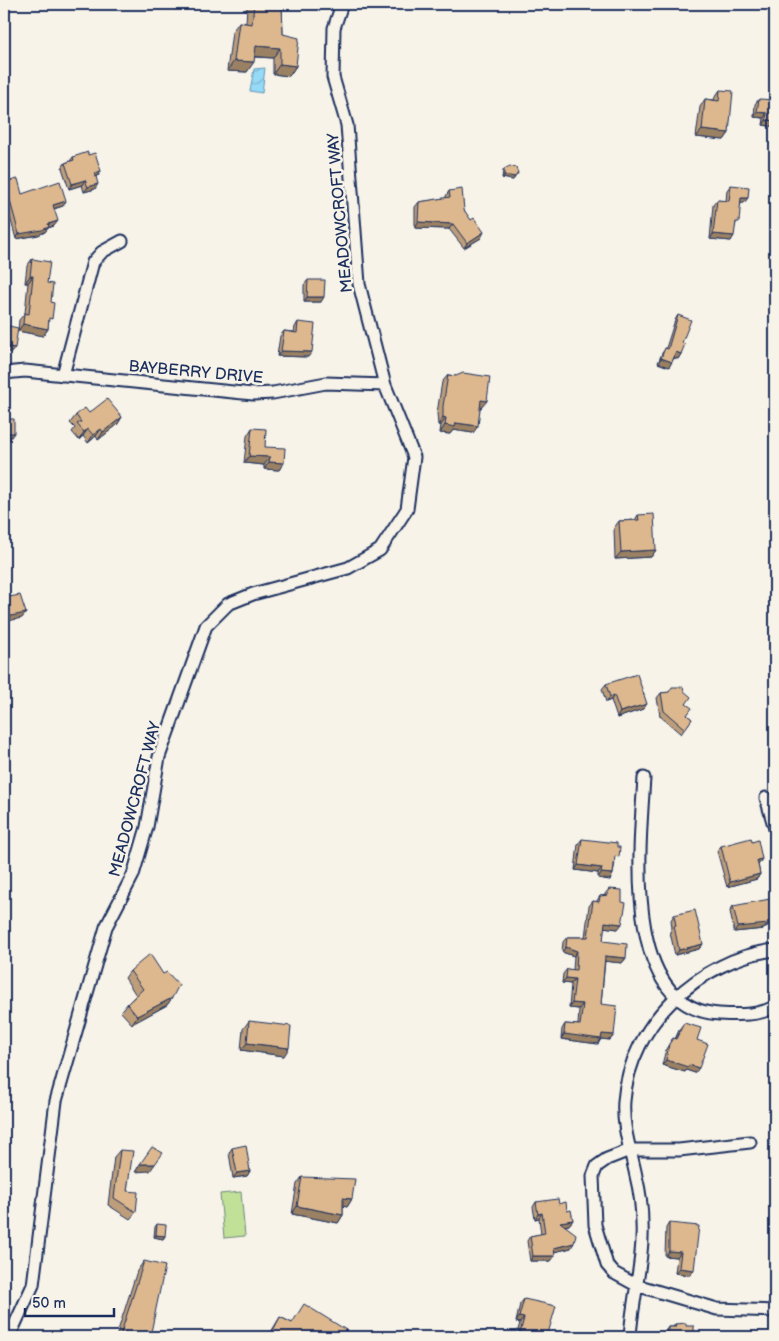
<svg xmlns="http://www.w3.org/2000/svg" width="779" height="1341" font-family="'Balsamiq Sans',sans-serif">
<defs>
<pattern id="water-waves" width="16" height="10" patternUnits="userSpaceOnUse" patternTransform="scale(1.25)"><rect width="16" height="10" fill="#95daf6"/><path d="M0 5q4-4 8 0t8 0" fill="none" stroke="#80bbd5"/></pattern>
</defs>
<rect width="100%" height="100%" fill="#f7f3e8"/>
<filter id="ink" filterUnits="userSpaceOnUse"><feTurbulence type="fractalNoise" baseFrequency=".02" numOctaves="2"/><feDisplacementMap in="SourceGraphic" scale="10" xChannelSelector="R" yChannelSelector="G"/><feConvolveMatrix kernelMatrix="1 2 1 2 8 2 1 2 1" color-interpolation-filters="sRGB"/></filter>
<g filter="url(#ink)">
<!-- green -->
<path fill="#c1e098" stroke="#6e887b" d="M241 1192 245 1236 224 1238 220 1194Z"/>
<!-- water -->
<path fill="url(#water-waves)" stroke="#6496b9" d="M265 68 262 93 250 91 254 69Z"/>
<g fill="none" stroke-linecap="round" stroke-linejoin="round">
<!-- minor casing -->
<g stroke="#1b2f5e" stroke-width="15">
<path id="minor" d="M4 373 25 371 253 394 273 393 326 383 385 385
M63 375 93 262 102 252 122 241
M644 778C640 845 621 1008 719 1014 737 1015 761 1016 775 1006
M766 798 775 829
M750 1142 679 1150H630L607 1159 597 1166 593 1176 595 1225 607 1265 614 1273 636 1285 717 1309 775 1311
M9 1337 33 1285 56 1101 106 927 133 875 147 827 159 757 206 626 228 604 253 594 348 568 380 550 407 509 414 457 385 385 359 284 347 125 333 77 334 28 342 4
M630 1337C632 1302 644 1258 642 1224 642 1208 640 1192 636 1176 631 1151 622 1127 624 1101 630 1023 700 959 775 950"/>
</g>
<!-- minor -->
<use href="#minor" stroke="#f7f3e8" stroke-width="11"/>
</g>
<!-- wall -->
<path fill="#be9e7a" stroke="#1b2f5e" d="M248 4H282L283 34 296 66 289 76 273 74V58L255 57 247 72 227 71 232 32 239 22 246 23 247 6Z
M720 90 729 133 724 140 696 137 700 107 705 99 714 100 715 97Z
M759 99 775 127 763 125 764 118 754 117 755 104Z
M73 157 101 171 98 176H96L95 189 84 192 82 185 69 189 62 168 65 163 70 161Z
M504 169 518 173 513 180 502 178 503 171Z
M5 182 22 194 63 206 54 209V226L48 228 45 232 38 235 16 239 4 195V184Z
M731 185 744 203H741L735 227 731 241 710 239 713 205 717 200 726 201 727 190Z
M449 191 464 210 481 238 464 248 449 229 415 228V207L419 202 446 198V196Z
M32 259 47 283 48 324V329L43 336 18 331 19 320 25 313 28 283H25L27 266Z
M308 280 321 302H304V285Z
M678 315 682 343 681 354 678 359 674 358 669 367 658 363 662 353 666 348 675 320Z
M298 322 308 357 277 356 280 336 284 331 294 332 295 327Z
M448 375 456 376 481 408H480L473 433 453 430 450 434 440 433 441 425H438L437 413 442 382Z
M89 413 122 417 117 425 98 440 96 436 88 443 83 436 79 440 72 432 75 428 70 423 76 415Z
M252 428 265 447 284 463 279 470 264 469V465L244 463 247 436Z
M638 515 656 550 651 557 615 559 614 528 619 521 635 520Z
M606 684 643 709 617 718 611 700 606 702 602 689Z
M684 691 686 704 687 715 692 719 681 734 660 716 657 698 661 693Z
M582 839 615 862 613 874 610 880 598 878V873L575 870 578 844Z
M721 846 759 864H758L760 874 757 879 727 887 717 851Z
M609 889 618 929 604 927 603 941 626 958 622 963 605 961 601 1004 614 1035 610 1040 601 1039 598 1044 561 1039 562 1029 565 1024 578 1025 579 1009 569 1008 571 984 562 983 563 974 567 969 573 970 574 956 562 952 563 942 567 937H585L589 906 593 901 596 902 600 896H605V894Z
M733 906 768 926H766L764 929 734 932 730 911Z
M674 915 703 944 699 949 675 955 670 932 672 928 671 920Z
M130 971 172 998 167 1005 132 1024 121 1012 127 1004 136 995 125 978Z
M249 1021 284 1056 241 1050 243 1029Z
M684 1023 697 1040 695 1073 686 1070 685 1072 662 1065 666 1049 673 1038 675 1039 680 1028Z
M775 1028V1055H772L770 1034 773 1029Z
M232 1148 250 1171 247 1176 233 1178 229 1153Z
M120 1150 127 1191 136 1212 130 1219 108 1205 114 1157Z
M302 1177 352 1199 347 1207 343 1206V1215L338 1223 292 1214 297 1184Z
M536 1202 559 1204 567 1211 573 1220 569 1225 565 1226 571 1248 554 1252 551 1261H530L527 1241 530 1236 541 1234 539 1218 535 1219 533 1207Z
M669 1223 690 1275 675 1273 677 1257 665 1256 666 1228Z
M157 1224 165 1236 163 1239 154 1237 155 1227Z
M144 1261 150 1337H116L137 1271Z
M524 1299 547 1337H516L520 1323 516 1322 520 1304Z
M280 1317 292 1323 346 1330 341 1337H268Z
M675 1324 686 1326 694 1337H664V1333L668 1327H673Z"/>
<!-- shaded-wall -->
<path fill="#9b8163" stroke="#1b2f5e" d="M256 46 280 48 273 58 249 56Z
M234 61 254 62 247 72 227 71Z
M280 64 296 66 289 76 273 74Z
M757 112 767 113 764 118 754 117Z
M766 120 775 121V127L763 125Z
M702 130 729 133 724 140 696 137Z
M101 171 98 176 91 178 95 173Z
M504 175 515 177 513 180 502 178Z
M85 180 82 185 69 189 72 184Z
M98 184 95 189 84 192 88 187Z
M741 198H748L744 203H738Z
M66 201 63 206 49 210 53 205Z
M58 221 54 226 48 228 45 232 38 235 16 239 19 234Z
M418 222 453 224 449 229 415 228Z
M484 232 481 238 464 248 467 243Z
M713 234 734 236 731 241 710 239Z
M30 276H33L28 283H25Z
M307 297H324L321 302H304Z
M23 324 48 329 43 336 18 331Z
M4 346 15 348 11 353 4 351Z
M281 351 312 352 308 357 277 356Z
M676 352 681 354 678 359 673 357Z
M661 358 672 362 669 367 658 363Z
M481 400 487 401 481 408H476Z
M122 417 117 425 98 440 103 432Z
M443 417 446 418 441 425H438Z
M456 423 478 426 473 433 453 430 450 434 440 433 445 425Z
M88 429 83 436 79 440 84 432Z
M101 429 96 436 88 443 93 435Z
M6 433H14L9 440H4Z
M249 456 270 457 264 465 244 463Z
M269 462 284 463 279 470 264 469Z
M656 550 651 557 615 559 621 552Z
M26 613 22 618 8 621H4V616Z
M614 695 611 700 606 702 610 697Z
M647 704 643 709 617 718 620 712Z
M762 859 759 864 753 865 757 860Z
M578 865 602 868 598 873 575 870Z
M601 873 613 874 610 880 598 878Z
M760 874 757 879 727 887 730 882Z
M771 921 768 926H766L764 929 734 932 738 927Z
M605 922 622 924 618 929 602 927Z
M703 944 699 949 675 955 679 950Z
M566 947 577 951 574 956 562 952Z
M605 956 626 958 622 963 602 961Z
M566 978 575 979 571 984 562 983Z
M172 998 167 1005 132 1024 137 1016Z
M572 1003 583 1004 579 1009 569 1008Z
M564 1034H602L614 1035 610 1040 601 1039 598 1044 561 1039Z
M247 1043 289 1048 284 1056 241 1050Z
M775 1050V1055H772Z
M666 1060 689 1065 699 1068 695 1073 686 1070 685 1072 662 1065Z
M140 1164H155L150 1171 135 1172Z
M250 1171 247 1176 233 1178 237 1173Z
M343 1198 352 1199 347 1207 338 1205Z
M297 1206 343 1215 338 1223 292 1214Z
M542 1213 539 1218 535 1219 538 1214Z
M573 1220 569 1225 556 1227 560 1222Z
M156 1235 165 1236 163 1239 154 1237Z
M574 1243 571 1248 550 1253 554 1248Z
M669 1251 681 1252 677 1257 665 1256Z
M533 1256H555L551 1261H530Z
M679 1268 694 1270 690 1275 675 1273Z
M519 1317 524 1318 520 1323 516 1322Z
M121 1333 139 1337H118Z"/>
<!-- building -->
<path fill="#ddb88e" stroke="#1b2f5e" d="M254 4H282L283 34 299 38 296 66 280 64V48L256 46 254 62 234 61 239 22 252 24Z
M720 90 733 91 729 133 702 130 705 99 719 101Z
M759 99 775 100V121L766 120 767 113 757 112Z
M88 152V155L95 153 101 171 95 173 98 184 88 187 85 180 72 184 65 163 74 160 73 157Z
M510 166 516 168 518 173 515 177 504 175V169Z
M18 179 22 194 60 181 66 201 53 205 58 221 48 224 49 227 42 230 19 234 5 182Z
M731 185 749 187 748 198H741L739 222H736L734 236 713 234 717 200 729 201Z
M462 189 464 210 471 220 474 218 484 232 467 243 453 224 418 222 419 202 450 197 449 191Z
M32 259 50 262 47 283 53 284 51 302 54 303 52 319 49 318 48 329 23 324 24 313 29 314 33 276H30Z
M308 280H325L324 297H307Z
M678 315 691 320 682 343 685 344 681 354 676 352 672 362 661 358 665 348 668 349Z
M298 322 315 324 312 352 281 351 284 331 297 333Z
M4 325 18 328 15 348 4 346Z
M463 373 490 377 487 401 481 400 478 426 456 423 455 427 445 425 446 418 443 417V406L448 375 456 376Z
M107 399 122 417 103 432 101 429 93 435 88 429 84 432 77 424 81 422 76 415 85 408 89 413Z
M4 419H14V433H6V454H4Z
M252 428 266 429 265 447 285 448 284 463 269 462 270 457 249 456Z
M654 514 656 550 621 552 619 521 639 520 638 515Z
M4 586H7L9 597 20 595 26 613 11 616H4Z
M637 674 647 704 620 712 614 695 610 697 606 684Z
M672 687H683L684 691 691 697 686 704 692 708 687 715 692 719 685 729 664 711 661 693 669 692Z
M751 838 752 842 758 840 762 859 757 860 760 874 730 882 721 846Z
M582 839 617 843V847H620L619 857 615 856 613 874 601 873 602 868 578 865Z
M609 889 622 890V902L626 903 622 924 605 922 603 941 627 944 626 958 605 956 601 1004 617 1006 614 1035 602 1034 601 1039 564 1034 565 1024 580 1025 583 1004 572 1003 575 979 566 978 567 969 576 970 577 951 566 947 567 937H588L593 901 599 902 600 896 608 895Z
M770 899 771 921 767 922 768 924 738 927 733 906Z
M695 910 703 944 679 950 674 926H676L674 915Z
M150 954 163 974 167 972 179 985 172 998 137 1016 127 1004 143 989 130 971Z
M249 1021 291 1026 289 1048 247 1043Z
M684 1023 701 1028 697 1040 708 1044 699 1068 689 1065 688 1067 666 1060 669 1044 673 1038 676 1039Z
M775 1028V1050L773 1029Z
M246 1145 250 1171 237 1173 232 1148Z
M152 1147 163 1153 155 1164H140Z
M120 1150 133 1151 127 1191 138 1192 136 1212 114 1198Z
M302 1177 355 1179 352 1199 343 1198V1215L297 1206Z
M558 1199 559 1204 566 1202 567 1211 571 1210 573 1220 560 1222 576 1234 574 1243 554 1248 555 1256H533L530 1236 545 1233 542 1213 538 1214 536 1202Z
M669 1223 699 1226 694 1270 679 1268 681 1252 669 1251Z
M157 1224 166 1225 165 1236 156 1235Z
M144 1261 165 1266 150 1337H139L121 1333Z
M524 1299 556 1306 547 1337H519L524 1318 519 1317Z
M304 1304 346 1330 340 1337H270L280 1317 292 1323Z
M686 1323V1326H694V1337H668V1327H676L675 1324Z
M596 1330 606 1335 605 1337H592Z"/>
</g>
<g text-anchor="middle" stroke-width="5" stroke-linejoin="round" paint-order="stroke">
<!-- street labels -->
<g font-size="16" fill="#1b2f5e" stroke="#f7f3e8">
<text transform="translate(339 213) rotate(-95)" y="6">MEADOWCROFT WAY</text>
<text transform="translate(196 371) rotate(5)" y="6">BAYBERRY DRIVE</text>
<text transform="translate(134 799) rotate(-75)" y="6">MEADOWCROFT WAY</text>
</g>
</g>
<!-- margin -->
<rect width="779" height="1341" fill="none" stroke="#f7f3e8" stroke-width="20"/>
<rect x="10" y="10" width="759" height="1321" fill="none" stroke="#1b2f5e" stroke-width="2" filter="url(#ink)"/>
<!-- scale -->
<path d="M25 1308v8h89v-8" fill="none" stroke="#1b2f5e" stroke-width="2.5"/>
<text x="32" y="1308" font-size="15" fill="#1b2f5e" stroke="#f7f3e8" stroke-width="4" paint-order="stroke">50 m</text>
</svg>
